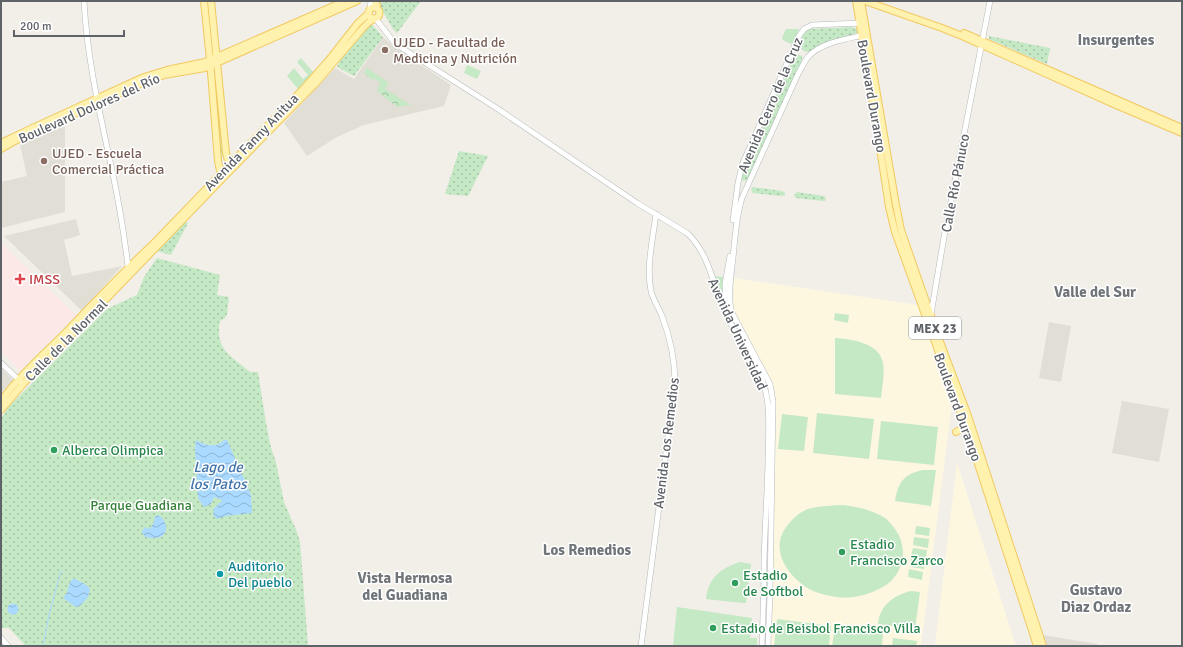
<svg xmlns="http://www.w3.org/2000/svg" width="1183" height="647" font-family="Signika,sans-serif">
<defs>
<pattern id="forest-crowns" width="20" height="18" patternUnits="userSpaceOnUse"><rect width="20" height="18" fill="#c5e8c5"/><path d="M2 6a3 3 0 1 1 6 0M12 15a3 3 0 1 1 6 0" fill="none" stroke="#a3c0a4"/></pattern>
<pattern id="park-dots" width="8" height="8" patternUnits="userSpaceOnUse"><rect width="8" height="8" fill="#c5e8c5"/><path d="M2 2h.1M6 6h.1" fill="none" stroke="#a3c0a4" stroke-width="1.8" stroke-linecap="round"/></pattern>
<pattern id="water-waves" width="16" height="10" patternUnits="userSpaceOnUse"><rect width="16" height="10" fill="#aadaff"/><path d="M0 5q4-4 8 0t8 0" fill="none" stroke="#8eb4d2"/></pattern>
</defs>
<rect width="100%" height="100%" fill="#f1efe8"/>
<!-- commercial -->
<path fill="#fef7e0" d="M734 278 918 305 952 404 921 646H770L775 390 733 312Z
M957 463 1016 646H935Z"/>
<!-- education -->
<path fill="#e1ded6" d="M383 37 393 46 451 85 444 106 364 125 337 137 307 156 284 123 335 68 354 79Z
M65 126V212L1 228V182L27 176 20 145Z
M76 219 80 235 64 240 72 276 122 266 82 311 4 236Z
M1049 322 1071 326 1061 382 1039 378Z
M1 368 13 380 1 393Z
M1122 401 1169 409 1159 462 1112 453Z
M1043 635 1098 644 1097 646H1047Z"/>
<!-- medical -->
<path fill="#fce8e6" d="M1 243 76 315 20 370 1 352Z"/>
<!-- green -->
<path fill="#c5e8c5" d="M786 29H799L793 43 791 44 783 40 782 38Z
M301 58 314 73 299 90 287 76 294 68 303 79 308 75 297 62Z
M467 65 481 71 477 79 464 73Z
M712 276 723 277 722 300Z
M835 313 849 315 848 323 834 320Z
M835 338C851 339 880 343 883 363 885 374 882 387 881 398L835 394Z
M817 413 874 419 869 459 813 453Z
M782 414 808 417 804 451 778 449Z
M881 421 938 427 934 465 877 459Z
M923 470H936L931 506 895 501C898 482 904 474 923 470Z
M844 505C858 507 873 510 885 518 887 519 889 522 891 524 910 544 906 575 881 588 866 596 848 600 831 596 825 595 817 593 811 590 789 578 768 550 787 526 792 519 800 512 808 509 820 506 832 505 844 505Z
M916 526 930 528 929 536 915 534Z
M914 537 929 539 928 548 913 545Z
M913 548 927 550 926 558 911 556Z
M911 559 925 561 924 569 910 567Z
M740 562 751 564 746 603H743L706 599C708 578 721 568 740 562Z
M909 569 923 572 922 580 908 577Z
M911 591 920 592 915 629 878 624C880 605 894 595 911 591Z
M677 607 752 618 750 638H757V646H673Z
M777 619 831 626 829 646H774Z
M835 627 883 633 882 646H832Z
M893 638 917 641 916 646H892Z"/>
<!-- forest -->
<path fill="url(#forest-crowns)" d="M367 68 389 83 385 89 411 105 397 107 377 91 380 83 374 78 372 80 364 73Z"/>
<!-- park -->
<path fill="url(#park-dots)" d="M378 1H421L397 33 393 29 379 5Z
M367 19 383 37 354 76 337 67 349 40Z
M852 27 858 29 857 33 812 51 806 52 799 47C799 41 803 33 808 29Z
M989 36 1050 48 1047 64 989 39Z
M797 54 802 56V61L749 179 744 181 741 179V173L794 57Z
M214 72 216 73 222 153V159H220L212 74Z
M459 151 488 156 468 196 445 194Z
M752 187 782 191 785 193V195L782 196 753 193 751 190Z
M797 192 824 196 826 198 825 201H823L796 198 794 195Z
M183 221 188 223 171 255 157 251Z
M157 258 220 275 217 295 229 297 227 314 225 318 220 321C215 350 230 355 250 372H258L266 423 271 448 276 462 284 502 297 532 300 542 308 646H23L24 644 9 628H1V419L9 406 107 309 137 295 144 277Z"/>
<!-- water -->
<path fill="url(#water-waves)" d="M196 440C205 445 216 449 224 440H227L251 495 252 513 226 516 217 519 213 515 214 508 219 504 222 500 214 497 211 504 204 507 198 498 195 449Z
M158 515C165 518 170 530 162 536 157 539 150 538 145 537L143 534 142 531 145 527 150 529 154 522 155 517Z
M74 578C80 583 85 582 90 589L88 597 80 606 76 607 63 598 67 593 70 582Z
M7.5 609a5.5 5.5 0 1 1 11 0a5.5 5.5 0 1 1-11 0Z"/>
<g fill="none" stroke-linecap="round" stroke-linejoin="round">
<!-- stream -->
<path stroke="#aadaff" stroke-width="1" d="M43 646 49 615 61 571"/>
<!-- minor casing -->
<g stroke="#b5b8bc" stroke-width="6">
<path id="minor" d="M84 1C87 59 100 114 112 170 119 202 124 234 128 266L131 269
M370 9 371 1
M376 19 393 41 402 48 498 109 637 203 687 233C708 252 713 283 723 308 735 336 757 360 765 389 771 409 768 443 768 464 767 497 765 529 764 561 764 590 763 618 762 646
M733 220 738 183 742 165 799 36 804 29 812 25 862 23
M726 309 725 284 730 256
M931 314 944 237 990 1
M1 363 21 382
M1 638 8 646
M641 646 675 383C675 361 670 337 662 316 659 308 653 300 651 291 646 267 653 238 656 214
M768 646 770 594 773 401 770 384 731 311C728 293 731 276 733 258 735 238 736 217 742 198L798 74C801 69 804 62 808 57 820 43 846 39 864 35"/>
</g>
<!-- major casing -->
<g stroke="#f2c960" stroke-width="8">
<path id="major" d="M204 1 210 60 218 161 221 176
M211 1 226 153 230 168
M374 1 377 5
M856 1 874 109 889 207 895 232 967 430 1037 646
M861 1 896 205 901 230 939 339 968 416 1043 646
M865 1 942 28 962 36 1116 105 1182 133
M368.5 13a5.5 5.5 0 1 1 11 0a5.5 5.5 0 1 1-11 0Z
M964 33 1182 128
M1 143 28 130 144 77 167 70 205 62 345 1
M1 149 22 137 145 82 164 75 205 68 357 1
M1 401C20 375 45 353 68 330 96 301 123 272 152 245L305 87 328 61 358 23 369 13
M1 410 23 384 113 292 222 179 316 83 363 28 369 22 374 19
M956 432 962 429 967 430"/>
</g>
<!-- minor -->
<use href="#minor" stroke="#fff" stroke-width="5"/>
<!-- major -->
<use href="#major" stroke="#fff2af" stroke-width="6"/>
</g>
<!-- markers -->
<g fill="#8d6e63" stroke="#fff" stroke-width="1.5">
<circle cx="385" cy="50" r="4"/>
<circle cx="44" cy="161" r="4"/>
</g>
<path fill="#e0444e" stroke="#fff" stroke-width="1.5" d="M18 273h4v4h4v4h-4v4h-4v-4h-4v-4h4z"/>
<g fill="#2e9e5b" stroke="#fff" stroke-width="1.5">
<circle cx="54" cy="450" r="4"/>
<circle cx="842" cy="552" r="4"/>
<circle cx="735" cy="583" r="4"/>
<circle cx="713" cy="628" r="4"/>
</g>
<circle fill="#0f9aa8" stroke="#fff" stroke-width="1.5" cx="220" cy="574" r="4"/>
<g text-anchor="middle" stroke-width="3" stroke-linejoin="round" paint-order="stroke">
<!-- shield labels -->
<rect fill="#fff" stroke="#8f9295" stroke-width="1" x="909" y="317" width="52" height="22" rx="3"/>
<g font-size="13" font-weight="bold" fill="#5f6368">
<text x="935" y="333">MEX 23</text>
</g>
<!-- education labels -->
<g font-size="14" fill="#785e54" stroke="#fff" text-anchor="start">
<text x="393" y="47">UJED - Facultad de<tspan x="393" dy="16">Medicina y Nutrición</tspan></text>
<text x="52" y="158">UJED - Escuela<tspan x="52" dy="16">Comercial Práctica</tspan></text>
</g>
<!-- street labels -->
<g font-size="14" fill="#5f6368" stroke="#fff">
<text transform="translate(872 96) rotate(80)" y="5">Boulevard Durango</text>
<text transform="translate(770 105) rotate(-67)" y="5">Avenida Cerro de la Cruz</text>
<text transform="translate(89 108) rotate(-24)" y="5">Boulevard Dolores del Río</text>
<text transform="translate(251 142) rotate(-46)" y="5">Avenida Fanny Anitua</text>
<text transform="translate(955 183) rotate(-79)" y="5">Calle Río Pánuco</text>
<text transform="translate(738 334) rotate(65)" y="5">Avenida Universidad</text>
<text transform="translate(66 340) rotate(-45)" y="5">Calle de la Normal</text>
<text transform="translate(958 407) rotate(70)" y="5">Boulevard Durango</text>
<text transform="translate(666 443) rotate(-83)" y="5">Avenida Los Remedios</text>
</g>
<!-- health labels -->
<g font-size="14" fill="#be3a42" stroke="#fff" text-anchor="start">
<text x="29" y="284">IMSS</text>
</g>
<!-- leisure labels -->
<g font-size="14" fill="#27864d" stroke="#fff" text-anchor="start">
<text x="62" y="455">Alberca Olimpica</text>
<text x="850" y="549">Estadio<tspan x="850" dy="16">Francisco Zarco</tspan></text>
<text x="743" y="580">Estadio<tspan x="743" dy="16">de Softbol</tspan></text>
<text x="721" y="633">Estadio de Beisbol Francisco Villa</text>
</g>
<!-- park labels -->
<g font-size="14" fill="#348238" stroke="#fff">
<text x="141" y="510">Parque Guadiana</text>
</g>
<!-- culture labels -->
<g font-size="14" fill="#0d838f" stroke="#fff" text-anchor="start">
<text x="228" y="571">Auditorio<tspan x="228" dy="16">Del pueblo</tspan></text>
</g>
<!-- neighbourhood labels -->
<g font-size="15" font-weight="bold" fill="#70757a" stroke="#fff">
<text x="1116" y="45">Insurgentes</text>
<text x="1095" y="297">Valle del Sur</text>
<text x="587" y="555">Los Remedios</text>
<text x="405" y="583">Vista Hermosa<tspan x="405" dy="17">del Guadiana</tspan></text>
<text x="1096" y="595">Gustavo<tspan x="1096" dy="17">Diaz Ordaz</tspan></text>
</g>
<!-- water labels -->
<g font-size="15" font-style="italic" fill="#4174aa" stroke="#fff">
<text x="218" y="472">Lago de<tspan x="218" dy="17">los Patos</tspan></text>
</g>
</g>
<!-- border -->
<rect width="1183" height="647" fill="none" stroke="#5f6368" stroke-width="4"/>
<!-- scale -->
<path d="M14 30v6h110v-6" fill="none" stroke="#5f6368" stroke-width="2"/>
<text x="20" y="30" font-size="12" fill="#5f6368" stroke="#ffffff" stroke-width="3" paint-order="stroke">200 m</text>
</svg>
